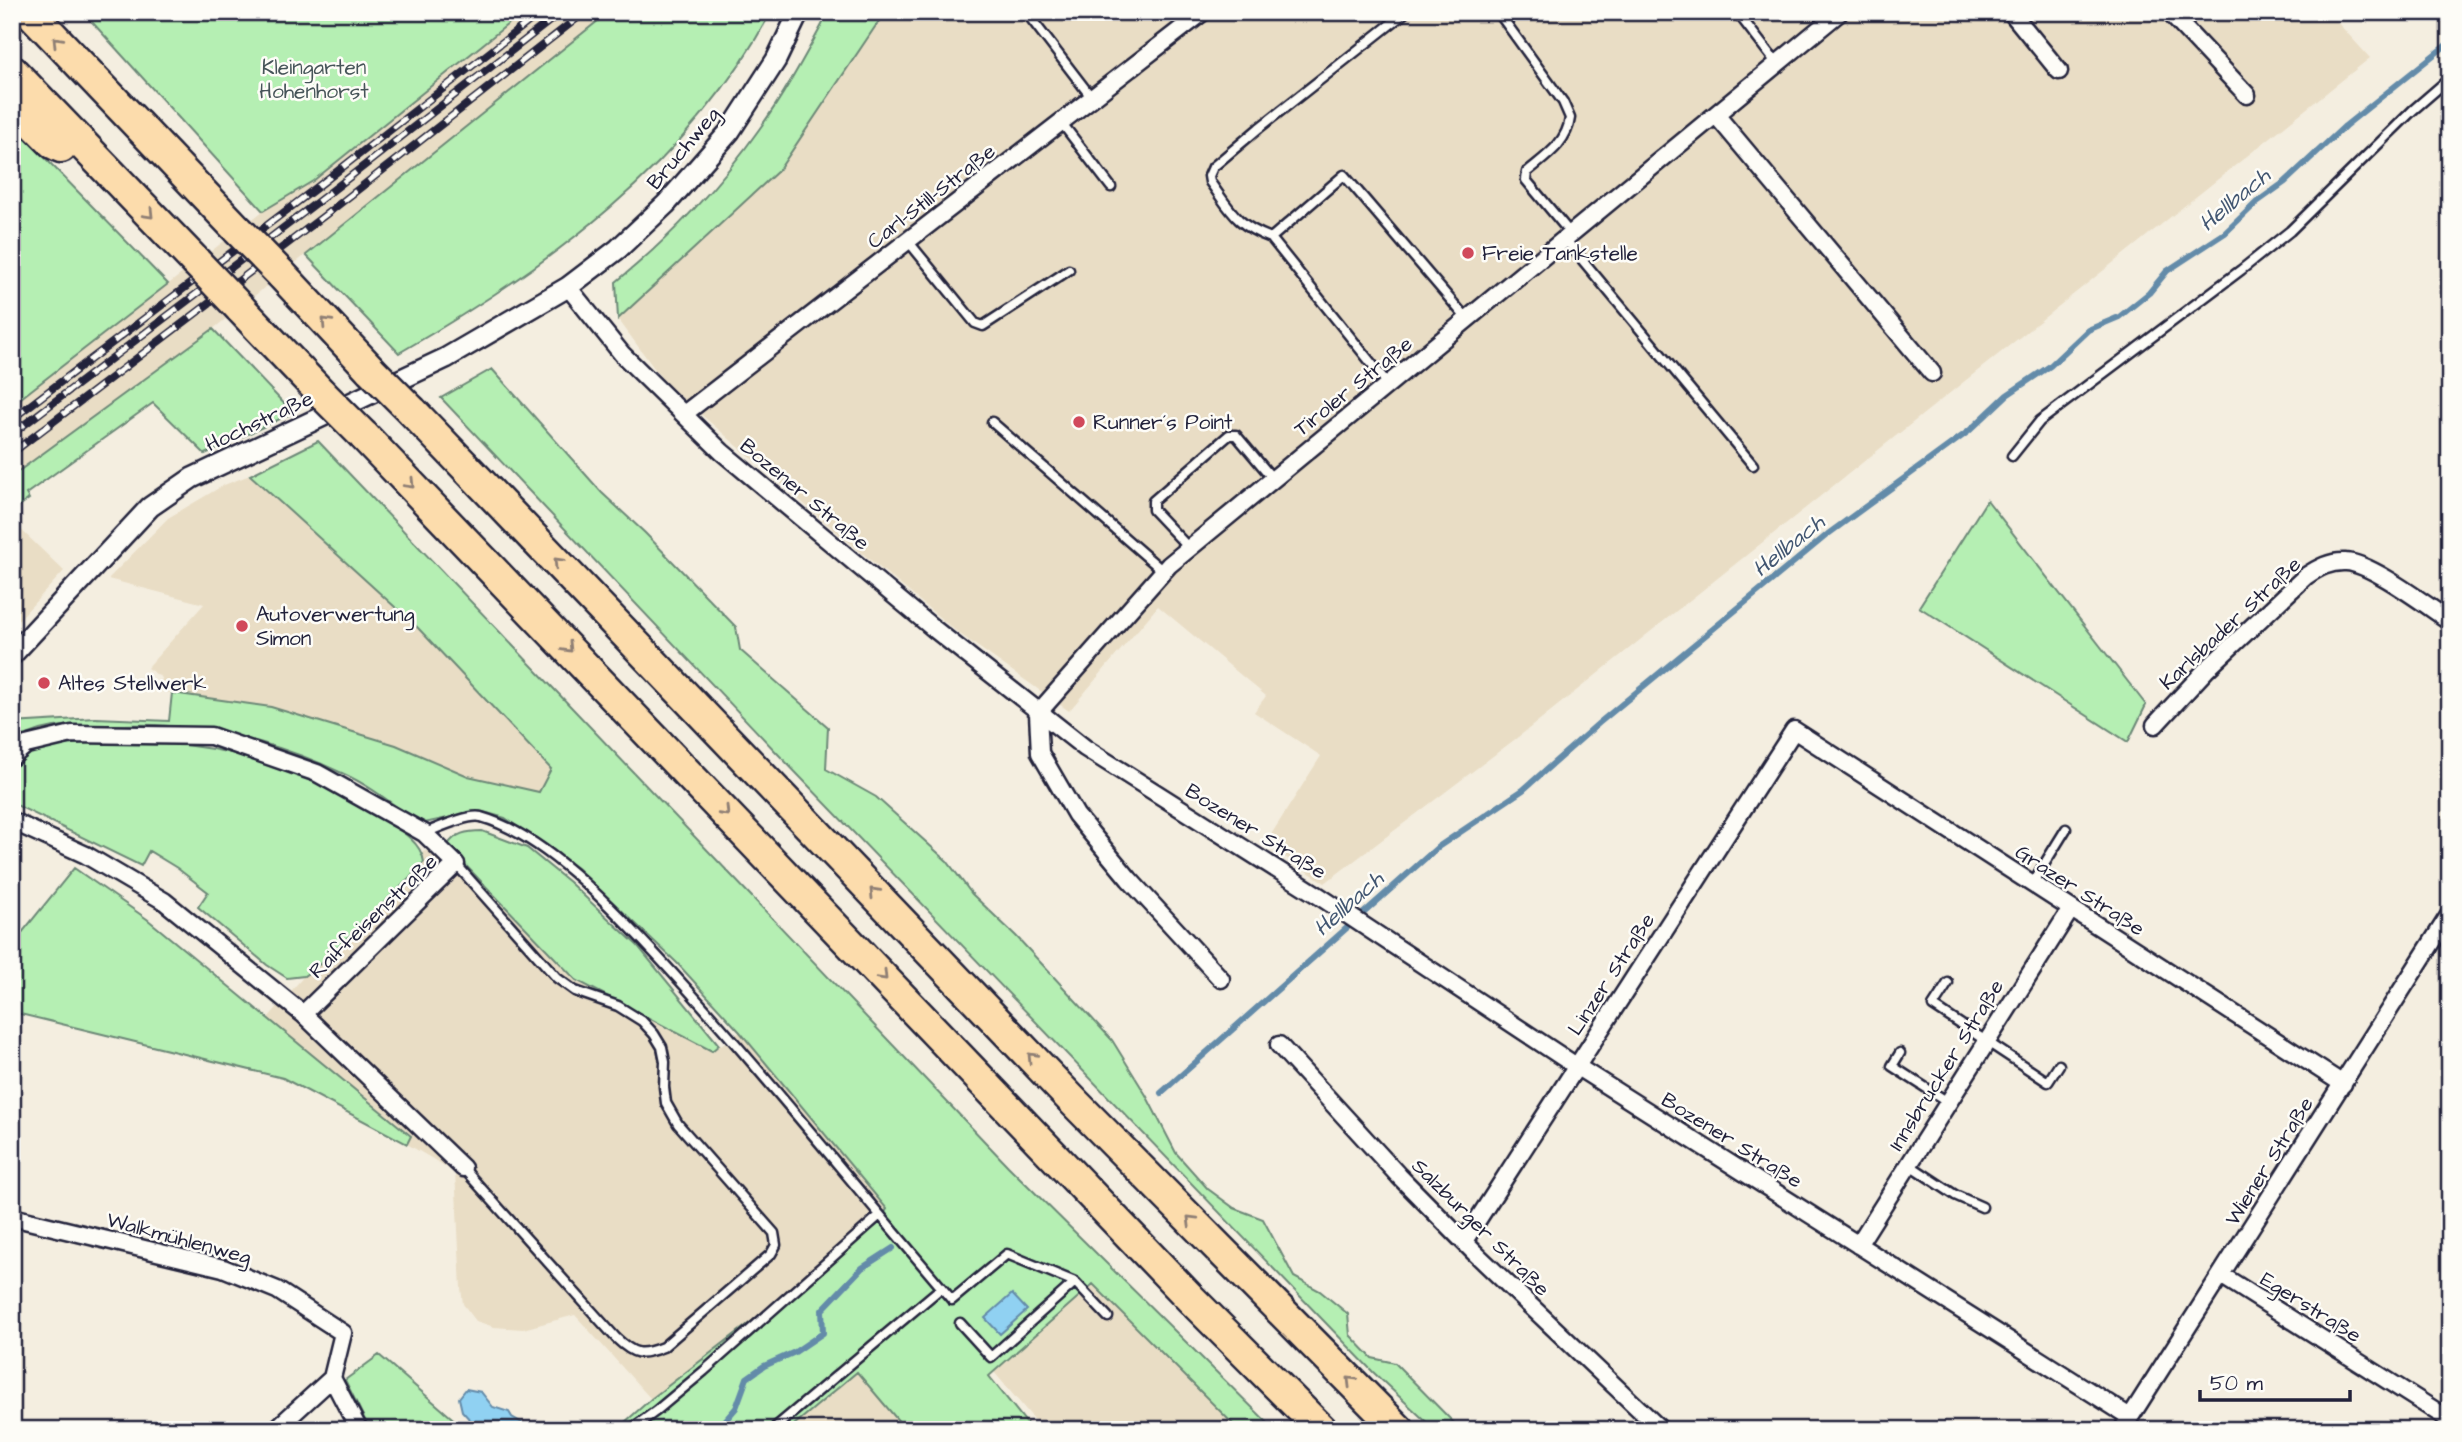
<svg xmlns="http://www.w3.org/2000/svg" width="2462" height="1442" font-family="'Architects Daughter',sans-serif">
<rect width="100%" height="100%" fill="#f4eee0"/>
<filter id="ink" filterUnits="userSpaceOnUse"><feTurbulence type="fractalNoise" baseFrequency=".0143" numOctaves="2"/><feDisplacementMap in="SourceGraphic" scale="14" xChannelSelector="R" yChannelSelector="G"/><feConvolveMatrix kernelMatrix="1 2 1 2 8 2 1 2 1" color-interpolation-filters="sRGB"/></filter>
<g filter="url(#ink)">
<!-- built -->
<path fill="#e9ddc5" d="M523 12H609L213 329 12 476V405L263 211 313 181Z
M885 12H2182L2191 22 2202 12H2328L2370 58 1522 734 1325 883 1265 844 1321 756 1254 712 1266 696 1158 606 1069 711 957 632 832 528 665 383 618 319 779 170Z
M250 475 418 628 551 770 539 792 468 776 396 745 271 707 159 691 162 678 147 668 204 604 108 579 168 518 224 485Z
M12 521 64 571 12 627Z
M447 846 712 1051 740 1032 887 1209 877 1225 651 1399 575 1315 523 1329 494 1327 476 1321 463 1304 461 1288 455 1172 407 1144 411 1135 268 1018 304 976 320 964 410 878 424 862 422 852Z
M1093 1284 1239 1430H1043L994 1372Z
M857 1372 906 1430H788Z"/>
<!-- green -->
<path fill="#b5efb3" stroke="#6c8877" stroke-width="2" d="M83 12H523L313 181 263 211Z
M609 12H771C689 165 547 268 399 353L306 255Z
M829 12H885L779 170 618 319 616 282C669 239 721 184 760 128 786 92 807 52 829 12Z
M12 124 168 284 12 405Z
M213 329 293 413 205 454 153 403 26 494 29 499 12 511V476Z
M492 369 602 493 645 533 736 627 740 650 828 727 826 769 876 797 947 861 972 894 1016 936 1112 1040 1146 1095 1176 1153 1208 1189 1234 1208 1263 1219 1294 1277 1320 1291 1348 1314 1350 1335 1372 1358 1395 1363 1461 1430H1435L1373 1372 778 754 441 398Z
M318 441 1008 1166 1275 1430H1239L1093 1284 989 1376 1032 1430H906L857 1372 788 1430H616L651 1399 877 1225 887 1209 740 1032 677 963 577 868 505 818 480 811 420 824C396 807 371 786 344 774 290 748 228 730 169 726 149 724 129 725 110 725 77 725 38 722 12 745V723L96 718 169 721 172 693 271 707 396 745 468 776 539 792 551 769 418 628 250 475Z
M1987 500 2146 705 2128 742 1919 607Z
M91 742C114 743 138 742 161 743 239 747 311 774 376 815 394 827 421 839 424 862L410 878 320 964 304 976 287 978 267 965 198 907 208 892 177 868 149 851 141 866 12 803C12 793 10 778 13 769 23 745 70 745 91 742Z
M482 831 527 848 569 882 638 946 719 1045 712 1051 576 980 447 846C455 833 467 831 482 831Z
M74 868 147 919 411 1136 407 1144 283 1078 12 1012V945Z
M379 1355 466 1430H370L345 1380Z"/>
<!-- water -->
<path fill="#90d1f2" stroke="#648ba9" stroke-width="2" d="M1012 1294 1027 1310 1000 1334 985 1318Z
M466 1389 481 1392 493 1407 509 1412 512 1417 534 1430H479L462 1411 459 1398Z"/>
<g fill="none" stroke-linecap="round" stroke-linejoin="round">
<!-- stream -->
<path stroke="#648ba9" stroke-width="6" d="M1161 1093 1438 847 1523 790 1599 723 1828 534 1969 431 2007 395 2050 366 2088 330 2119 317 2149 293 2167 271 2225 233 2257 202 2285 182 2345 126 2450 42
M717 1430 736 1408 747 1378 764 1366 795 1352 823 1333 822 1310 862 1268 893 1248"/>
<!-- service casing -->
<g stroke="#22223b" stroke-width="13">
<path id="service" d="M1026 12 1092 98
M1498 12 1563 102 1570 118C1567 143 1546 156 1527 172L1526 180 1571 234
M1737 12 1777 64
M1061 122 1111 187
M1271 238 1344 175 1467 319
M1565 239 1753 465
M908 241 975 323 983 326 1069 270
M1388 384 1271 238C1236 225 1231 211 1210 182L1209 176 1213 167 1259 128 1406 12
M992 422 1163 571
M2012 456 2040 421 2241 270 2290 231 2413 110 2450 78
M1189 548 1153 510V501L1229 435H1236L1273 479
M425 833C438 828 468 814 481 817 545 835 613 909 658 957 735 1040 807 1128 880 1215
M456 864 557 978 575 991 618 1006 642 1021 654 1034 662 1047 665 1062 664 1087 666 1103 678 1124 774 1233 776 1245 771 1254 663 1347C640 1356 634 1355 616 1338L463 1168
M2032 884 2066 829
M1948 983 1933 1006 2048 1082 2059 1065
M1900 1053 1892 1066 1948 1102
M1908 1164 1955 1195 1982 1207
M960 1323 991 1357 1075 1282 1108 1317
M630 1430 656 1411 704 1371 880 1215 952 1300 1007 1254 1075 1282
M772 1430 941 1288"/>
</g>
<!-- minor casing -->
<g stroke="#22223b" stroke-width="21">
<path id="minor" d="M2011 12 2059 71
M2169 12 2247 95
M1716 115 1932 373
M568 287 622 354 722 452 933 628 1085 748 1319 896 1576 1066 2130 1417
M684 414 1203 12
M2155 725 2206 670 2306 576C2318 568 2330 561 2346 562 2371 563 2427 606 2450 621
M12 757 26 745 72 734 211 736 317 773 424 833 456 864 303 1014
M12 821 86 855 164 901 303 1014 463 1168
M1221 979 1129 879 1076 815 1040 753 1038 713 1169 565 1840 12
M1279 1045 1399 1176 1475 1253 1661 1430
M12 1217 223 1268 277 1290 343 1333 332 1378 359 1430
M1464 1241 1794 730 2343 1084
M1858 1245 2071 909
M2221 1275 2450 1420
M275 1430 332 1378
M2122 1430 2450 914"/>
</g>
<!-- tertiary casing -->
<g stroke="#22223b" stroke-width="24">
<path id="tertiary" d="M12 655 150 507 192 478 446 358 568 287 618 249 666 204 730 131 776 60 799 12"/>
</g>
<!-- motorway casing -->
<g stroke="#22223b" stroke-width="35">
<path id="motorway" d="M30 12 238 230
M12 71 196 262
M12 102 53 143 61 147
M281 274 371 370
M240 308 322 394
M412 411 1075 1103 1399 1430
M363 435 1191 1299 1322 1430"/>
</g>
<!-- service -->
<use href="#service" stroke="#fdfcf7" stroke-width="8"/>
<!-- minor -->
<use href="#minor" stroke="#fdfcf7" stroke-width="16"/>
<!-- tertiary -->
<use href="#tertiary" stroke="#fdfcf7" stroke-width="19"/>
<!-- motorway -->
<use href="#motorway" stroke="#fcdcac" stroke-width="30"/>
<!-- rail casing -->
<g stroke="#22223b" stroke-width="8">
<path id="rail" d="M12 419 316 188 541 12
M12 434 324 197 561 12
M12 453 333 209 585 12"/>
</g>
<!-- rail -->
<use href="#rail" stroke="#fdfcf7" stroke-width="5" stroke-dasharray="16" stroke-linecap="butt"/>
<!-- motorway-bridge casing -->
<g stroke="#22223b" stroke-width="35" stroke-linecap="butt">
<path id="motorway-bridge" d="M238 230 281 274
M196 262 240 308
M371 370 412 411
M322 394 363 435"/>
</g>
<!-- motorway-bridge -->
<use href="#motorway-bridge" stroke="#fcdcac" stroke-width="30"/>
</g>
<!-- one-way arrows -->
<defs><path id="oneway-chevron" d="M-2-3.5L2.5 0L-2 3.5" fill="none" stroke-width="1.6" stroke-linecap="round" stroke-linejoin="round" transform="scale(1.75)"/></defs>
<g stroke="#8f7f74">
<use href="#oneway-chevron" transform="translate(57 41) rotate(-134)"/>
<use href="#oneway-chevron" transform="translate(149 214) rotate(46)"/>
<use href="#oneway-chevron" transform="translate(326 322) rotate(-133)"/>
<use href="#oneway-chevron" transform="translate(410 484) rotate(46)"/>
<use href="#oneway-chevron" transform="translate(558 562) rotate(-134)"/>
<use href="#oneway-chevron" transform="translate(568 648) rotate(46)"/>
<use href="#oneway-chevron" transform="translate(725 812) rotate(46)"/>
<use href="#oneway-chevron" transform="translate(874 892) rotate(-134)"/>
<use href="#oneway-chevron" transform="translate(883 976) rotate(46)"/>
<use href="#oneway-chevron" transform="translate(1032 1057) rotate(-134)"/>
<use href="#oneway-chevron" transform="translate(1191 1220) rotate(-135)"/>
<use href="#oneway-chevron" transform="translate(1351 1381) rotate(-135)"/>
</g>
</g>
<!-- markers -->
<g fill="#d1495b" stroke="#fdfcf7" stroke-width="2.5">
<circle cx="1468" cy="253" r="7"/>
<circle cx="1079" cy="422" r="7"/>
<circle cx="242" cy="626" r="7"/>
<circle cx="44" cy="683" r="7"/>
</g>
<g text-anchor="middle" stroke-width="5" stroke-linejoin="round" paint-order="stroke">
<!-- park labels -->
<g font-size="21" fill="#475559" stroke="#fdfcf7">
<text x="314" y="74">Kleingarten<tspan x="314" dy="24">Hohenhorst</tspan></text>
</g>
<!-- street labels -->
<g font-size="21" fill="#22223b" stroke="#fdfcf7">
<text transform="translate(683 148) rotate(-50)" y="7">Bruchweg</text>
<text transform="translate(931 196) rotate(-38)" y="7">Carl-Still-Straße</text>
<text transform="translate(1353 386) rotate(-39)" y="7">Tiroler Straße</text>
<text transform="translate(259 421) rotate(-25)" y="7">Hochstraße</text>
<text transform="translate(805 494) rotate(40)" y="7">Bozener Straße</text>
<text transform="translate(2230 623) rotate(-43)" y="7">Karlsbader Straße</text>
<text transform="translate(1256 831) rotate(32)" y="7">Bozener Straße</text>
<text transform="translate(2080 890) rotate(33)" y="7">Grazer Straße</text>
<text transform="translate(373 916) rotate(-44)" y="7">Raiffeisenstraße</text>
<text transform="translate(1611 974) rotate(-57)" y="7">Linzer Straße</text>
<text transform="translate(1946 1065) rotate(-58)" y="7">Innsbrucker Straße</text>
<text transform="translate(1732 1140) rotate(32)" y="7">Bozener Straße</text>
<text transform="translate(2269 1161) rotate(-58)" y="7">Wiener Straße</text>
<text transform="translate(1481 1227) rotate(45)" y="7">Salzburger Straße</text>
<text transform="translate(179 1238) rotate(15)" y="7">Walkmühlenweg</text>
<text transform="translate(2311 1307) rotate(32)" y="7">Egerstraße</text>
</g>
<!-- poi labels -->
<g font-size="21" fill="#22223b" stroke="#fdfcf7" text-anchor="start">
<text x="1482" y="260">Freie Tankstelle</text>
<text x="1093" y="429">Runner´s Point</text>
<text x="256" y="621">Autoverwertung<tspan x="256" dy="24">Simon</tspan></text>
<text x="58" y="690">Altes Stellwerk</text>
</g>
<!-- water labels -->
<g font-size="23" font-style="italic" fill="#435772" stroke="#fdfcf7">
<text transform="translate(2234 199) rotate(-40)" y="8">Hellbach</text>
<text transform="translate(1788 545) rotate(-39)" y="8">Hellbach</text>
<text transform="translate(1348 903) rotate(-42)" y="8">Hellbach</text>
</g>
</g>
<!-- margin -->
<rect width="2462" height="1442" fill="none" stroke="#fdfcf7" stroke-width="42"/>
<rect x="21" y="21" width="2420" height="1400" fill="none" stroke="#22223b" stroke-width="2.5" filter="url(#ink)"/>
<!-- scale -->
<path d="M2200 1390v10h150v-10" fill="none" stroke="#22223b" stroke-width="3.5"/>
<text x="2210" y="1390" font-size="21" fill="#22223b" stroke="#fdfcf7" stroke-width="5" paint-order="stroke">50 m</text>
</svg>
